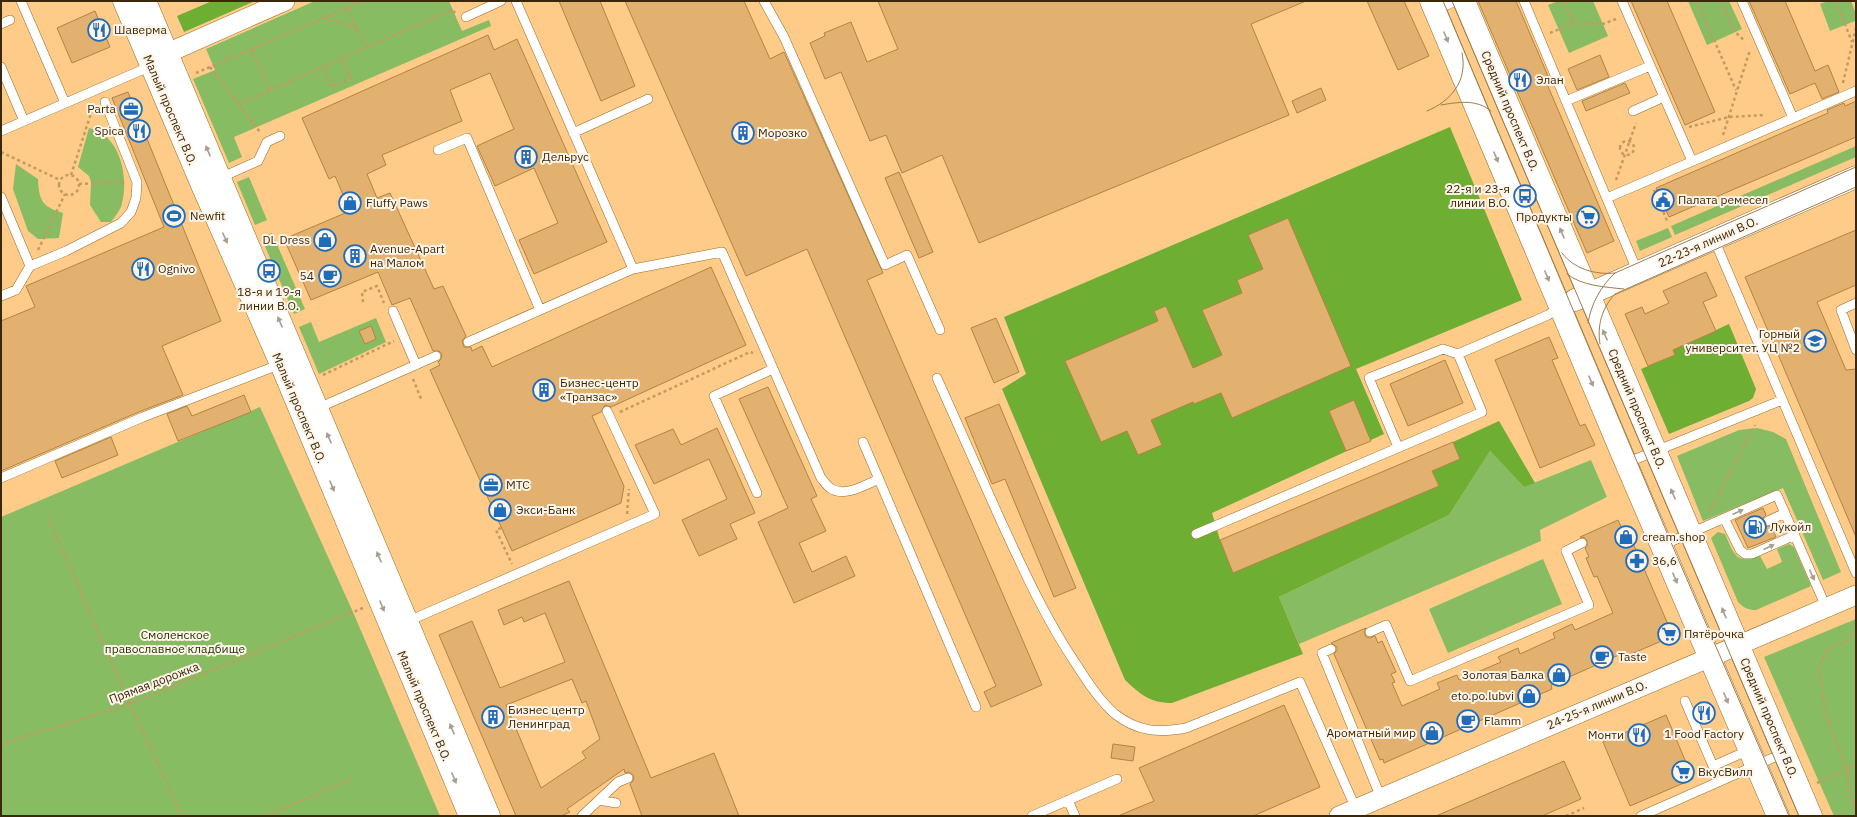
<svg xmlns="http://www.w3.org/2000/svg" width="1857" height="817" font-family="'IBM Plex Sans',sans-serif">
<rect width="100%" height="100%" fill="#fecb88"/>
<!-- green -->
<path fill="#88bc62" d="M315 1H449L462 31 489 20 491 26 234 137 242 157 229 163 193 79 215 70 206 49Z
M1558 1H1593L1608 36 1569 53 1548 5Z
M1688 1H1729L1742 29 1707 45Z
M1828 1H1851L1856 14 1855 21 1830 31 1820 4Z
M89 128C120 134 129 177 122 203 121 210 115 216 111 222H101L90 205 91 182 89 176 78 167Z
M1856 146V157L1675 235 1671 226Z
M16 164 38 179C39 200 42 207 63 213L59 238 38 239 28 231 13 189Z
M249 177 267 220 255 225 237 182Z
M1668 228 1672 237 1640 251 1636 241Z
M272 233 305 309 294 314 261 237Z
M376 318 386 342 319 374 299 327 311 322 319 342Z
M260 407 353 612 440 816H1V517Z
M1757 428 1773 432 1786 439 1841 572 1823 580 1783 488 1703 521 1677 456 1739 430Z
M1490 451 1524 487 1591 460 1607 497 1540 530 1541 541 1299 644 1279 597 1449 515Z
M1718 532 1725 534C1734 554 1736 565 1760 556L1767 569 1782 562 1777 549 1789 544 1794 547 1811 586 1756 610C1748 610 1744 608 1738 602L1711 538Z
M1543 559 1562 604 1448 653 1429 609Z
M1856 619V816H1834L1764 657Z"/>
<!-- forest -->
<path fill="#6eae33" d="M212 1H255L184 32 177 16Z
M1450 127 1522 300 1356 369 1384 434 1212 513 1220 540 1233 572 1439 486 1432 471 1453 442 1499 421 1535 483 1524 487 1490 451 1449 515 1279 597 1303 654 1172 703C1150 703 1140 694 1125 680L1002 389 1026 374 1004 317Z
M1729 324 1756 389 1753 398 1749 401 1669 434 1641 369 1675 355 1669 341 1688 343Z"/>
<!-- building -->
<path fill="#e3b16f" stroke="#b38341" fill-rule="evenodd" d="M559 1H600L635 86 601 101Z
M625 1H744L770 59 784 52 883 273 867 280 1042 685 991 707 984 692 996 686 807 249 746 276Z
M878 1H1306L1251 24 1289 115 979 243 942 155 902 173 886 135 870 141 841 72 825 79 810 43 825 36 824 33 851 22 867 62 898 49Z
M1367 1H1404L1429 56 1398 70Z
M1478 1H1516L1548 76 1544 77 1614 241 1587 253Z
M1631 1H1667L1715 112 1685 125Z
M1749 1H1785L1815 71 1828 65 1839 92 1822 99 1815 83 1790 94Z
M95 11 110 47 72 63 57 28Z
M488 35 494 50 517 39 607 242 534 274 519 240 558 223 534 168 495 186 477 146 514 129 490 73 450 90 462 121 382 155 386 165 367 174 377 198 390 193 434 289 443 286 466 336 462 341 464 347H471L472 351 482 346 492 367 711 267 746 345 611 407 605 405 601 412 592 416 624 486 621 503 512 551 430 370 440 365 438 362 441 359 442 354 439 351H433L410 298 392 305 378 272 311 300 284 239 350 211 335 176 329 179 302 118Z
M1600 55 1609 77 1577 90 1568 69Z
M1625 83 1630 93 1586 111 1582 101Z
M1321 88 1326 100 1297 113 1292 101Z
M128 92 221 321 162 346 183 395 141 411 1 471V321L35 307 26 286 164 227 112 98Z
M1856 101V137L1669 217 1656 188 1828 113 1827 110 1844 103 1845 106Z
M899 172 933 252 919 258 885 178Z
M1288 218 1351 366 1232 418 1221 393 1194 404 1193 402 1151 420 1162 445 1138 455 1127 431 1101 442 1065 361 1158 321 1154 311 1166 306 1193 368 1222 355 1202 310 1242 293 1237 280 1263 269 1248 235Z
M1856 230V285L1817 302 1846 370 1856 369V537L1745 277Z
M1706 272 1717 296 1703 302 1716 331 1673 350 1675 355 1648 366 1625 314 1642 307 1645 314 1669 303 1663 291Z
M996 318 1019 372 994 383 971 328Z
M371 326 376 339 365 344 359 331Z
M1549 337 1558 358 1552 360 1580 426 1585 424 1595 445 1540 468 1495 360Z
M1445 360 1463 403 1408 426 1390 384Z
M768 387 817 496 811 499 826 531 799 543 812 572 846 556 855 576 794 603 758 522 788 508 739 399Z
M244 395 251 412 178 441 167 414 187 406 192 416Z
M1354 400 1371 441 1346 451 1329 411Z
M999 404 1076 588 1054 597 1005 479 992 484 965 418Z
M717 428 755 513 730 524 737 539 699 556 682 520 727 499 709 459 654 484 635 445 673 429 681 445Z
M111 437 118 455 62 478 55 461Z
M1453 442 1460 459 1432 471 1439 486 1233 573 1220 540Z
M1763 508 1766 515 1763 518 1762 523 1765 526H1771L1776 537 1748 548 1735 520Z
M1618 520 1622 529 1626 527 1673 636 1622 658 1621 654 1551 685 1552 689 1384 763 1383 759 1380 760 1334 654 1337 650V647L1331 643 1366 628 1364 632 1366 637 1370 638 1375 636 1378 643 1382 641 1396 672 1391 674 1395 682 1392 683 1402 706 1440 689 1437 683 1457 675 1459 680 1501 662 1498 657 1518 648 1520 654 1555 638 1553 633 1572 624 1575 630 1613 613 1597 576 1594 577 1586 558 1589 557 1585 548 1587 546V541L1585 538 1580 537Z
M569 581 651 778 714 753 739 816H642L630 784 633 781 634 776 629 772 625 773 624 769 567 809 570 812 561 816H516L439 635 472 621 500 688 565 662 545 613 524 622 522 617 504 625 498 610ZM572 679 582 703 586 701 600 739 582 752 586 758 541 788 506 705Z
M1284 705 1320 787 1253 816H1118L1154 801 1139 768Z
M1666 715 1693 779 1630 806 1603 742Z
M1113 744 1135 747 1133 761 1111 758Z
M1564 761 1581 799 1542 816H1436Z"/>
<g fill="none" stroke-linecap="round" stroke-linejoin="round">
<!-- service casing -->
<g stroke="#996b26" stroke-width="10">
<path id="service" d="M21 1 65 103
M764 1 784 37 885 265 907 255 940 330
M1524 1 1638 273
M1622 1 1692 161
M1742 1 1793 118
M1435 10 1456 1
M466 17 501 1
M1 24 10 20
M1 67 24 121
M1566 101 1650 66
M1633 111 1664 97
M1 131 151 66
M573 133 648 99
M438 150 467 138 540 310
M220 178 258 161 267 142 280 136
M1 197 30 266
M1607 198 1856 91
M1714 239 1856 573
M633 269 722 252 821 478C824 481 826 485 830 488 844 498 865 485 879 479
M1 296 16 290 30 266 66 251 121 223 131 212 136 198 137 182 105 102
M1856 303 1841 310 1856 350
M393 311 416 365
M468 342 633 269 516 1
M937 378C958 425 979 472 1000 519 1023 569 1045 618 1076 664 1087 681 1099 700 1115 714 1138 732 1159 733 1186 728L1300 682 1356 809
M316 409 436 356
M863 442 976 707
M1398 447 1369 378 1443 349 1458 354 1548 315 1560 307
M1626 463 1782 400
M1 478 143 417 281 364
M757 493 714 396 773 369
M1724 518 1740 550 1745 554H1752L1795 535
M1768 521 1785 513
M1196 534 1482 412 1458 354
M1661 546 1777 495 1826 607
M406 622 655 514 607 411
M1370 632 1386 625 1410 681 1589 605 1566 551 1582 543
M1331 649 1322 653 1381 798
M1685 701 1713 766 1749 750
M599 800 616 803
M1068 800 1075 816
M582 816 618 782 628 778
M1032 816 1117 779
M1641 816 1784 753"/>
</g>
<!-- minor casing -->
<g stroke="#996b26" stroke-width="20">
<path id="minor" d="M154 59 285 1
M1339 816 1856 595"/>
</g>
<!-- secondary casing -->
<g stroke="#996b26" stroke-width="23">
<path id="secondary" d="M124 1 202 185 281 364 470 816
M145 1 489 816
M1431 1 1626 463 1778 816
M1464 1 1811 816
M1575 300 1856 177"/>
</g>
<!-- path -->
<path stroke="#c39a62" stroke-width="2.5" stroke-dasharray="3 3" stroke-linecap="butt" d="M1564 1 1574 23
M1697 1 1736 90
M1721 1 1735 32 1745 41
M1836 1 1852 42
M347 8 366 48
M325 18 356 28
M1550 33 1574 23 1603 24 1616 19
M251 49 270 90
M210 67 260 132
M323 67 331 87 351 78 342 59
M196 73 363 1
M1843 83 1856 28
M239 104 451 10 456 13
M1689 127 1729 117 1765 115
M1723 135 1750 50
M1620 148a7 7 0 1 1 14 0a7 7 0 1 1-14 0Z
M1 152 60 180
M59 185a10 10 0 1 1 20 0a10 10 0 1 1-20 0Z
M71 175 93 107
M1616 180 1636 123
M79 184 124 182
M1654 190 1668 223
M38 250 65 194
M363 302 362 292 377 286 384 303
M323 375 394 341
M413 379 422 401
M620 412 750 352 753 353
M1710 511 1755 425
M627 514 629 489
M49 519 130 704 182 816
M501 528 496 530 512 564
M1856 632 1842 644 1828 648 1819 666 1825 714 1847 768 1848 789 1856 811
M1 744 130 704 363 608
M1817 783 1856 765
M266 816 354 778
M1566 816 1584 808"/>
<!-- service -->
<use href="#service" stroke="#fff" stroke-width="9"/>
<!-- minor -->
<use href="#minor" stroke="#fff" stroke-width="19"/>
<!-- secondary -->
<use href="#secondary" stroke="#fff" stroke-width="22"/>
<!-- tram -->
<path stroke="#9f7c4b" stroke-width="1" d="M1443 1 1670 540 1789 816
M1452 1 1799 816
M1441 105C1458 102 1477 99 1491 111
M1427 111C1451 101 1468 81 1462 53
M1562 253C1574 269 1595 275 1615 273
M1567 274C1582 286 1605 287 1624 289
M1588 323C1591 304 1601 286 1615 273L1856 167
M1600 344C1597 325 1602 308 1615 294L1856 187"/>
</g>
<!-- one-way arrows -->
<defs><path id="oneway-solid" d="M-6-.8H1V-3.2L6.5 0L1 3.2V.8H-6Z"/></defs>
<g fill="#a79e91">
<use href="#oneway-solid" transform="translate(1446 37) rotate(67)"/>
<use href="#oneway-solid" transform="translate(208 151) rotate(-113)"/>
<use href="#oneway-solid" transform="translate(1496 157) rotate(67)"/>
<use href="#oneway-solid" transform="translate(1562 233) rotate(-113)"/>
<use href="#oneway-solid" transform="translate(225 238) rotate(66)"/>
<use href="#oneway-solid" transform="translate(1547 276) rotate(67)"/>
<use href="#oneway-solid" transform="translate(280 322) rotate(-113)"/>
<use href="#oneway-solid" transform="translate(1605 335) rotate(-113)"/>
<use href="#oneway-solid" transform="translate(1591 381) rotate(67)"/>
<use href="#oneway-solid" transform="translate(329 438) rotate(-113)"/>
<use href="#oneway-solid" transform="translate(332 486) rotate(67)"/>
<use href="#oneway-solid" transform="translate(1673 494) rotate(-113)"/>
<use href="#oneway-solid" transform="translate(1738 512) rotate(-24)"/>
<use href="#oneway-solid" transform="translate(1769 547) rotate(-24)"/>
<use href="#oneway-solid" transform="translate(379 557) rotate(-113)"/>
<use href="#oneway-solid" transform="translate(1812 575) rotate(66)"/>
<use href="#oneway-solid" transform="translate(1675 578) rotate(67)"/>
<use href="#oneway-solid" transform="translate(382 606) rotate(67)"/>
<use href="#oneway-solid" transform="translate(1724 613) rotate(-113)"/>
<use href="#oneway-solid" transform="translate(1726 698) rotate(67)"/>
<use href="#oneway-solid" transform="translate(452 729) rotate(-113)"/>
<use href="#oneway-solid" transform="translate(454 778) rotate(67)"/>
</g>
<!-- icons -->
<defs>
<g id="restaurant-ring" transform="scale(1.15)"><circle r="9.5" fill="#fef4e7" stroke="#1f6cbb" stroke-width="1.5"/><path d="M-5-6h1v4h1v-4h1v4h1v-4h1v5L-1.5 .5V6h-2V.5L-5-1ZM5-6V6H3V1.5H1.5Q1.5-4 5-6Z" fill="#1f6cbb"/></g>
<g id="office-ring" transform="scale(1.15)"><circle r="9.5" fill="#fef4e7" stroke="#1f6cbb" stroke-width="1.5"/><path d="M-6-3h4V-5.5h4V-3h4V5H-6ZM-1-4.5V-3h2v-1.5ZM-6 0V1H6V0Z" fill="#1f6cbb"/></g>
<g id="building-ring" transform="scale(1.15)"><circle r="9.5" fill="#fef4e7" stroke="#1f6cbb" stroke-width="1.5"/><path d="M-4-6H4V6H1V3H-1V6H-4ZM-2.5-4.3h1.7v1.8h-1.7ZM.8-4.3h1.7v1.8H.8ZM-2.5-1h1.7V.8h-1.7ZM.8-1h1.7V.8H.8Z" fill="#1f6cbb"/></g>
<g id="bus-ring" transform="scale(1.15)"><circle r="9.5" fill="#fef4e7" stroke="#1f6cbb" stroke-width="1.5"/><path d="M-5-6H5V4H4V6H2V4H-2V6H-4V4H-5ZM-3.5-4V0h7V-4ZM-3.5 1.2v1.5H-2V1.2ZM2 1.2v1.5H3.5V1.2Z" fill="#1f6cbb"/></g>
<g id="civic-ring" transform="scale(1.15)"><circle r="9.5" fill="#fef4e7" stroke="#1f6cbb" stroke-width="1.5"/><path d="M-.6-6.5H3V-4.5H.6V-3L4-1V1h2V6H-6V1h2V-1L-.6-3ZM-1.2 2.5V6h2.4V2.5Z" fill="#1f6cbb"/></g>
<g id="shop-ring" transform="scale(1.15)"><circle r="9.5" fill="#fef4e7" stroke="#1f6cbb" stroke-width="1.5"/><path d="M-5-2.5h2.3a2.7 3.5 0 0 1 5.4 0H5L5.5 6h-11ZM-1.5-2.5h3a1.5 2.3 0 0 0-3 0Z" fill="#1f6cbb"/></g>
<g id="stadium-ring" transform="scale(1.15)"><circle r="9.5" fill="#fef4e7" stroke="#1f6cbb" stroke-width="1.5"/><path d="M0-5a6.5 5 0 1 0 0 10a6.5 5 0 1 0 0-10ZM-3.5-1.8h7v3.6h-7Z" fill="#1f6cbb"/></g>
<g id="supermarket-ring" transform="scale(1.15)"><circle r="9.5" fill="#fef4e7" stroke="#1f6cbb" stroke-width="1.5"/><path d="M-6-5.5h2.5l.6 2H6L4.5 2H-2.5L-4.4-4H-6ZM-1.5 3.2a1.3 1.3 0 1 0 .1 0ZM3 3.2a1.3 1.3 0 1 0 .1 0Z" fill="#1f6cbb"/></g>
<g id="cafe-ring" transform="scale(1.15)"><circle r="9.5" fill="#fef4e7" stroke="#1f6cbb" stroke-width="1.5"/><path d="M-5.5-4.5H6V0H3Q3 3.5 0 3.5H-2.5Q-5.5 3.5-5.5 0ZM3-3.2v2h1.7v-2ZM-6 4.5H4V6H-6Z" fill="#1f6cbb"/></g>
<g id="university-ring" transform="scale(1.15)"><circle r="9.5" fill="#fef4e7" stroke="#1f6cbb" stroke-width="1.5"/><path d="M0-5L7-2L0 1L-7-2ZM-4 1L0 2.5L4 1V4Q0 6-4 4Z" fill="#1f6cbb"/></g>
<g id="fuel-ring" transform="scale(1.15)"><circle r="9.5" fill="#fef4e7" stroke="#1f6cbb" stroke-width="1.5"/><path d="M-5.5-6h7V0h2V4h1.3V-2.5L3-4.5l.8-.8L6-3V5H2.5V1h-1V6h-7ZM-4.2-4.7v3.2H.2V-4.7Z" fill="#1f6cbb"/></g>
<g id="pharmacy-ring" transform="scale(1.15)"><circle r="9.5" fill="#fef4e7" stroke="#1f6cbb" stroke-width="1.5"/><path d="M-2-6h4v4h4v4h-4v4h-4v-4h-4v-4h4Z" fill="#1f6cbb"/></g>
</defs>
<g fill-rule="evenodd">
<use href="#restaurant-ring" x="99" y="30"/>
<use href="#restaurant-ring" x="1520" y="80"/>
<use href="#office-ring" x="131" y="109"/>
<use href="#restaurant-ring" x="139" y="131"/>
<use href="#building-ring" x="743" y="133"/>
<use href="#building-ring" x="526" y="157"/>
<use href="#bus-ring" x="1525" y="196"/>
<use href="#civic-ring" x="1663" y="200"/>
<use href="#shop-ring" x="350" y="203"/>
<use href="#stadium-ring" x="174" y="216"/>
<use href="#supermarket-ring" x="1588" y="217"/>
<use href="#shop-ring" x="325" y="240"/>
<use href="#building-ring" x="355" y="256"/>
<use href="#restaurant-ring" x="143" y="269"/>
<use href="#bus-ring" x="269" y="271"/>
<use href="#cafe-ring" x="330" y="276"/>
<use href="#university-ring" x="1815" y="341"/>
<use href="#building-ring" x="544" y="390"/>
<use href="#office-ring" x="491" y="485"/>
<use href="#shop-ring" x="500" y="510"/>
<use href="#fuel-ring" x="1755" y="527"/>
<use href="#shop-ring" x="1626" y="537"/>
<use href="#pharmacy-ring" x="1637" y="561"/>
<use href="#supermarket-ring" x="1669" y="634"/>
<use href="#cafe-ring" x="1602" y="657"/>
<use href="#shop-ring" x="1559" y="675"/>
<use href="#shop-ring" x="1529" y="696"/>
<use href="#restaurant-ring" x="1704" y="713"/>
<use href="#building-ring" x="493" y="717"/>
<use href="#cafe-ring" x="1468" y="721"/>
<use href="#shop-ring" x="1432" y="733"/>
<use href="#restaurant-ring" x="1639" y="735"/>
<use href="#supermarket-ring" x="1683" y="772"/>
</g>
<g text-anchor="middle" stroke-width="4" stroke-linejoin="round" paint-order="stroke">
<!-- poi labels -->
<g font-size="12" fill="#3b280b" stroke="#fef4e7" text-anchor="start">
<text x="114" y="34">Шаверма</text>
<text x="1536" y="84">Элан</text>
<text x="116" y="113" text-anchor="end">Parta</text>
<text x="124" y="135" text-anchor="end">Spica</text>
<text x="758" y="137">Морозко</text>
<text x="542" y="161">Дельрус</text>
<text x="1510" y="193" text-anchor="end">22-я и 23-я<tspan x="1510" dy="14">линии В.О.</tspan></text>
<text x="1678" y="204">Палата ремесел</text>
<text x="366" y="207">Fluffy Paws</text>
<text x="190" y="220">Newfit</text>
<text x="1572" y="221" text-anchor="end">Продукты</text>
<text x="310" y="244" text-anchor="end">DL Dress</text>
<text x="370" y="253">Аvenue-Apart<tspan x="370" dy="14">на Малом</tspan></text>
<text x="158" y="273">Ognivo</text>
<text x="314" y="280" text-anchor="end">54</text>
<text x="269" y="296" text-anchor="middle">18-я и 19-я<tspan x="269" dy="14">линии В.О.</tspan></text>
<text x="1800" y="338" text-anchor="end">Горный<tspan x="1800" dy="14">университет. УЦ №2</tspan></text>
<text x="560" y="387">Бизнес-центр<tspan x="560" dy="14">«Транзас»</tspan></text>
<text x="506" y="489">МТС</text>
<text x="516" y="514">Экси-Банк</text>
<text x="1770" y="531">Лукойл</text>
<text x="1642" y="541">cream.shop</text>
<text x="1652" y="565">36,6</text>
<text x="1684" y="638">Пятёрочка</text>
<text x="1618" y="661">Taste</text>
<text x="1544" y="679" text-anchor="end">Золотая Балка</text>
<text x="1514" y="700" text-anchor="end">eto.po.lubvi</text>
<text x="508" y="714">Бизнес центр<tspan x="508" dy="14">Ленинград</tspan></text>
<text x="1484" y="725">Flamm</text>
<text x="1416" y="737" text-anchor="end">Ароматный мир</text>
<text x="1704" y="738" text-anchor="middle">1 Food Factory</text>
<text x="1624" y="739" text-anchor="end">Монти</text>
<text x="1698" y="776">ВкусВилл</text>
</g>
<!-- street labels -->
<g font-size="12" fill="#3b280b" stroke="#fef4e7">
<text transform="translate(170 110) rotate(67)" y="4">Малый проспект В.О.</text>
<text transform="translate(1510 111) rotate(67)" y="4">Средний проспект В.О.</text>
<text transform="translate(1708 242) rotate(-24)" y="4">22-23-я линии В.О.</text>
<text transform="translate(299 408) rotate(67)" y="4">Малый проспект В.О.</text>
<text transform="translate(1637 409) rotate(67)" y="4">Средний проспект В.О.</text>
<text transform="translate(154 683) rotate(-21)" y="4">Прямая дорожка</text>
<text transform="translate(1597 705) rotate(-23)" y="4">24-25-я линии В.О.</text>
<text transform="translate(424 706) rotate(67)" y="4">Малый проспект В.О.</text>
<text transform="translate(1769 718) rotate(67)" y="4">Средний проспект В.О.</text>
</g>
<!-- park labels -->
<g font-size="12" fill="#1b3403" stroke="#fef4e7">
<text x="175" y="639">Смоленское<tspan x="175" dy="14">православное кладбище</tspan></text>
</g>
</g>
<!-- border -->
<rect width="1857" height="817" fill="none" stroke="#3b280b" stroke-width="4"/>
</svg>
